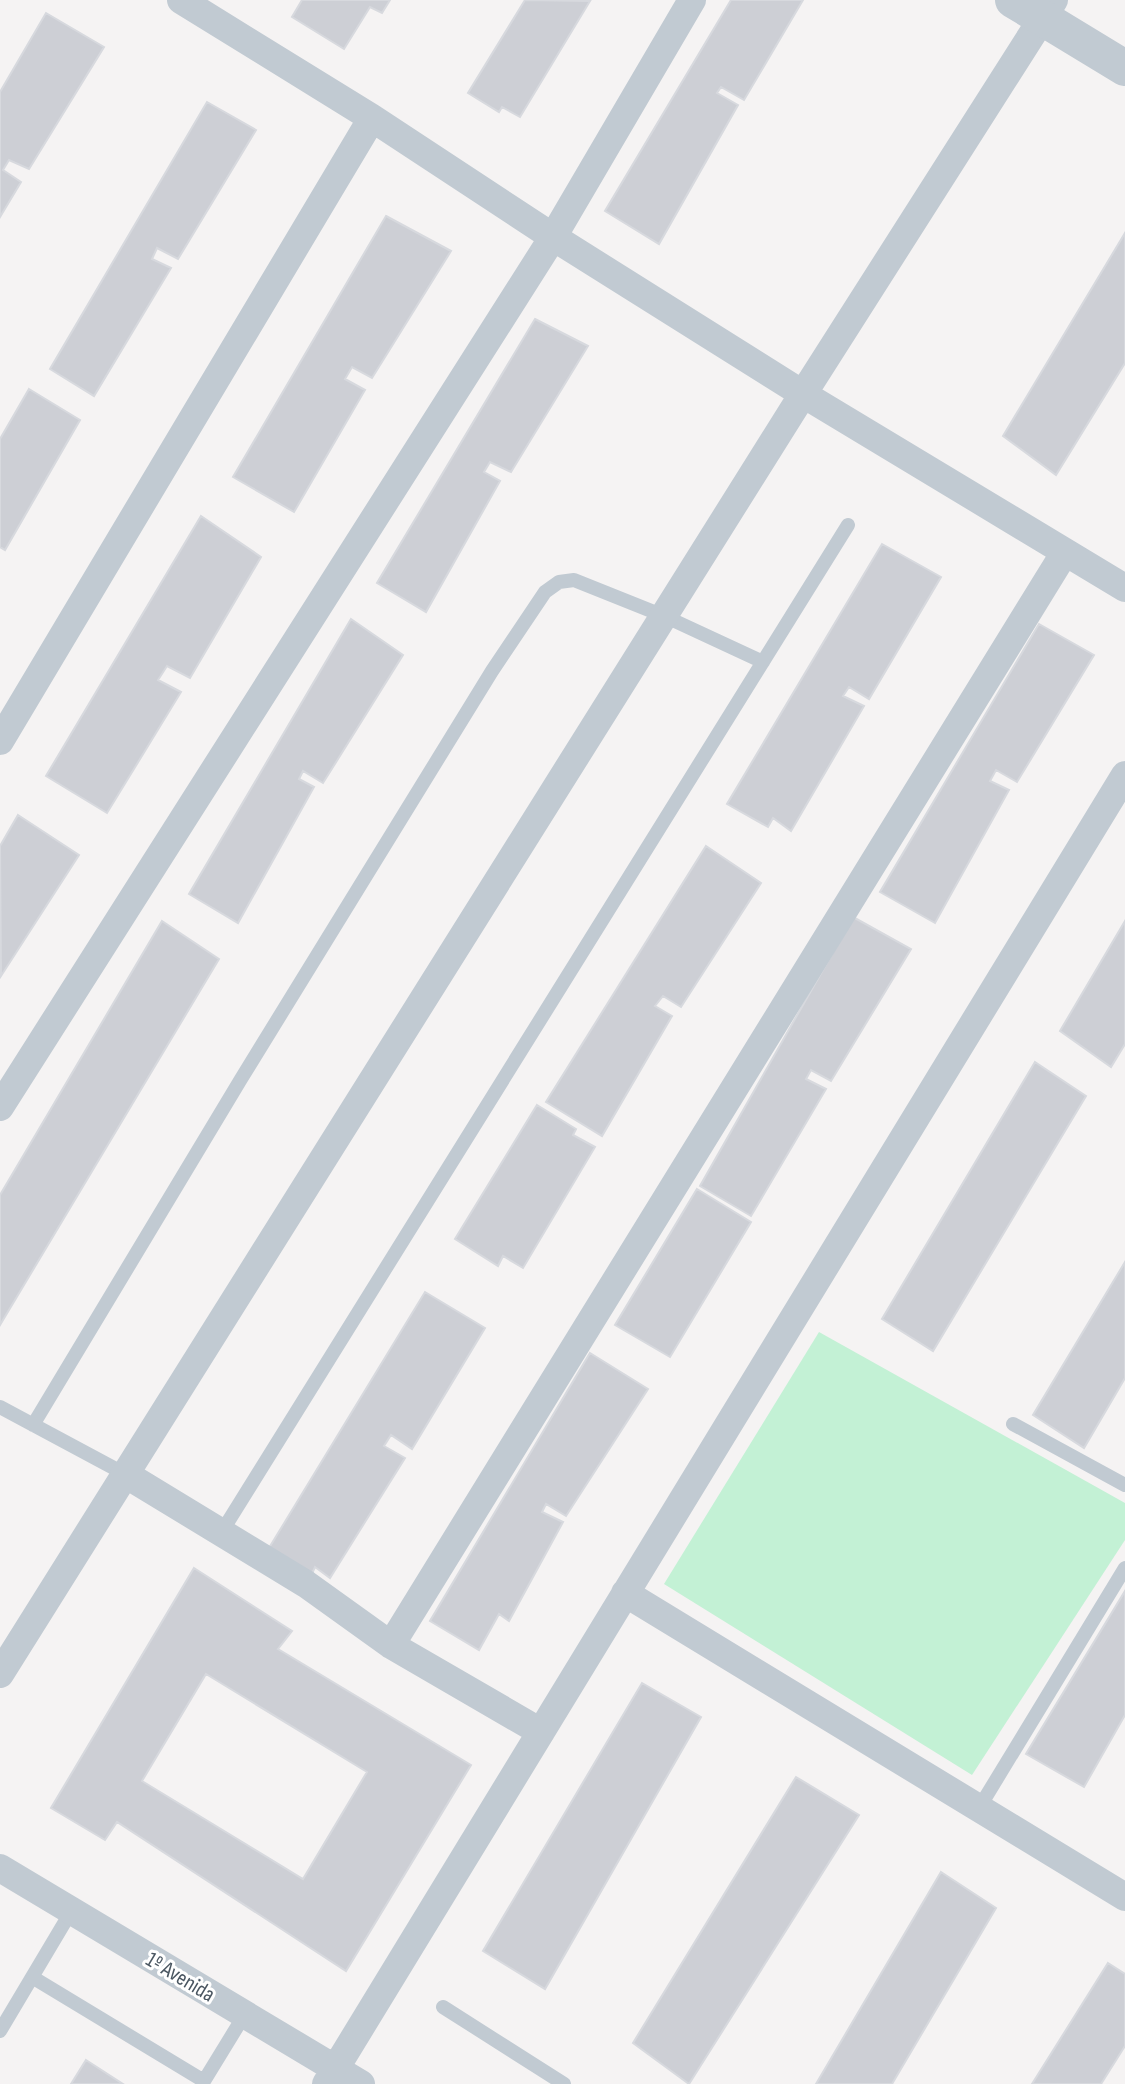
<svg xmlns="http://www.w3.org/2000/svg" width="1125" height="2084" font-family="'Sofia Sans Condensed',sans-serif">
<rect width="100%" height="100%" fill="#f5f3f3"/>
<!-- green -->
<path fill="#c3f1d5" d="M819 1332 1125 1503V1540L972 1775 664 1584Z"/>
<!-- building -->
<path fill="#cdcfd5" stroke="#d7d9de" stroke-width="2" fill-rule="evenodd" d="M302 0H390L382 13 370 7 344 49 292 17Z
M525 0 590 1 520 117 502 107 499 112 468 93Z
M731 0H803L744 100 721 87 717 93 738 105 659 244 605 211Z
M46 13 104 47 29 169 9 160 3 170 21 182 0 217V92Z
M207 102 256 130 178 259 157 248 152 259 171 268 94 396 50 369Z
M386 216 451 251 372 378 352 367 345 379 365 390 294 512 233 477Z
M1125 233V363L1056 475 1003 436Z
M535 319 588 346 511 472 490 462 484 472 500 481 426 612 377 583Z
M29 389 80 420 5 550 0 547V439Z
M201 516 261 557 190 678 167 666 158 680 181 692 107 813 46 776Z
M882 544 941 577 869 699 849 687 843 696 864 706 791 831 773 818 768 827 727 804Z
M351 619 403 655 323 783 303 771 299 779 314 787 238 923 189 894Z
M1039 624 1094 655 1017 782 996 770 990 781 1009 790 935 923 880 892Z
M18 815 79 855 1 976 0 846Z
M706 846 761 883 681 1007 663 996 655 1006 672 1016 602 1136 546 1102Z
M853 917 911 949 831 1081 811 1070 806 1079 826 1089 751 1216 700 1186Z
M162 921 219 959 0 1325V1195Z
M1125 921V1044L1111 1067 1060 1031Z
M1035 1062 1086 1096 933 1351 882 1319Z
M537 1105 576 1129 573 1135 595 1147 523 1268 503 1256 498 1266 455 1239Z
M697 1189 751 1222 670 1357 615 1325Z
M1125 1262V1378L1084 1448 1033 1415Z
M425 1292 485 1328 412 1449 391 1435 384 1446 405 1458 330 1578 315 1567 310 1578 269 1548Z
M590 1353 648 1389 566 1516 546 1504 542 1512 563 1522 509 1621 499 1614 479 1650 430 1621Z
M194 1568 292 1631 278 1649 471 1765 346 1971 117 1822 105 1840 51 1808ZM206 1674 367 1772 303 1879 142 1781Z
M1125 1591V1715L1084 1787 1026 1754Z
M642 1683 701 1717 545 1989 483 1951Z
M796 1777 859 1815 689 2084 633 2043Z
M941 1872 996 1908 892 2084H816Z
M1108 1963 1125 1974V2046L1101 2084H1032Z
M86 2060 123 2084H71Z"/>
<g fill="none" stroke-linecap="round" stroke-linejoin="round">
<!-- service -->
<path stroke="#c1cad2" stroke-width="14" d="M0 1407 125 1474
M1013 1424 1125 1485
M33 1425 241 1079 492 671 545 592 559 582 574 580 664 616 763 662
M221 1533 848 525
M979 1808 1125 1568
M32 1977 204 2081 202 2084
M443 2007 564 2084
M0 2031 72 1910
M204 2081 245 2014"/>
<!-- minor -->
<path stroke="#c1cad2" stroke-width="28" d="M181 0 372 118 553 237 803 394 1125 588
M0 741 372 118
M0 1107 553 237 692 0
M125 1474 306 1584 391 1645 541 1732
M625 1593 1125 1897
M391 1645 1065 552
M0 1674 803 394 1054 0
M0 1868 361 2084
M326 2084 1125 775"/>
<!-- tertiary -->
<path stroke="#c1cad2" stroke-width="36" d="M1013 0 1125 68"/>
</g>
<g text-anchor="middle" stroke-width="6" stroke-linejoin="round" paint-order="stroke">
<!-- street labels -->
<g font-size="22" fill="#4a5661" stroke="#fff">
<text transform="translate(181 1976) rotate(31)" y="8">1º Avenida</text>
</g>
</g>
</svg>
